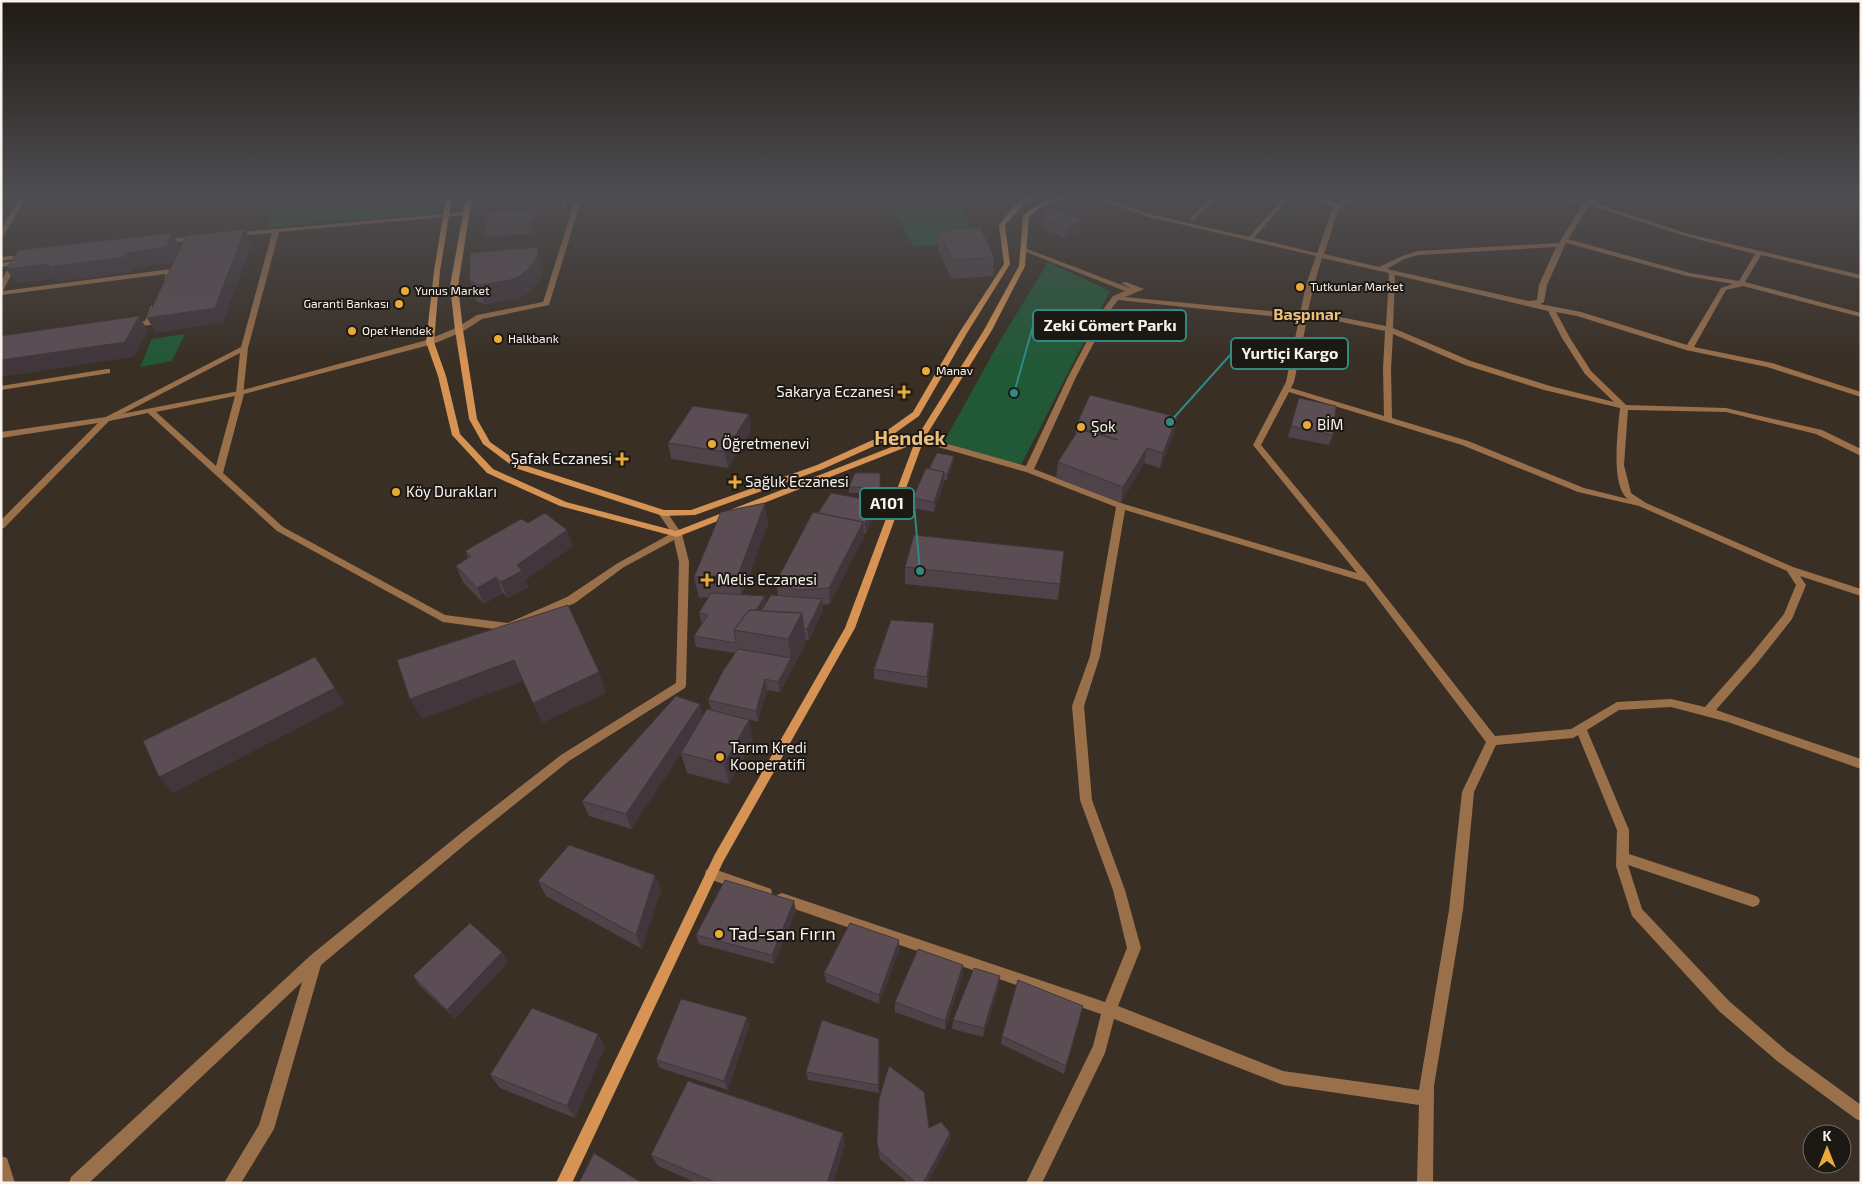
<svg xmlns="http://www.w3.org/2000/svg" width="1862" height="1184" font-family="'Exo 2',sans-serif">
<rect width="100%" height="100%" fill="#392f25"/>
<!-- green -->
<path fill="#215937" d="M275 197H441L439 213 268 227Z
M957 197 977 241 914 247 888 201Z
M1048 262 1110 291 1020 467 944 442 998 344Z
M185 334 172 361 140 367 152 339Z"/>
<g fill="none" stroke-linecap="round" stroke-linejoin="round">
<!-- pedestrian -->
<path fill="#9a704b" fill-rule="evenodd" d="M465 212 468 214 467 215 279 232 248 348 243 395H237L236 393 240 353 109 421H103L102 419 241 347 272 233 233 236 231 235V233Z
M197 236 199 237V239L164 244 161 242 164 240Z
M28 254 31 256 30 257 1 261V257Z"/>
<!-- minor -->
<path fill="#9a704b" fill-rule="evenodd" d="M19 197H25L20 209 4 235 1 237C1 223 14 210 19 197Z
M565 197H571L566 206 564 207 561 205Z
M1093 197H1101L1149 214 1249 237 1284 197H1290L1254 238 1317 253 1332 210 1334 207 1312 197H1319L1338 204 1346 197H1352L1338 211 1324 254 1379 267 1400 257 1417 251 1559 243 1583 204 1559 198 1558 197C1568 197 1578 202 1587 201 1595 200 1600 197 1608 197L1607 198 1594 203 1689 234 1861 275V279L1761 255 1745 282 1861 313V317L1743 286 1726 290 1694 347 1772 363 1861 392V397L1767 367 1686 350 1577 316 1556 312 1570 338 1591 371 1626 405 1726 408 1822 430 1861 449V456L1816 434 1726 412 1628 410 1624 465 1631 493 1646 503 1793 567 1861 589V596L1800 576 1806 585 1792 619 1758 662 1716 710 1861 759V769L1728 722 1671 707 1619 710 1587 730 1629 830V854L1753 895 1758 897 1760 901 1758 905 1753 907 1628 865 1642 909 1729 1001 1787 1051 1861 1105V1121L1856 1119 1777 1061 1719 1011 1632 916 1616 866 1617 830 1578 735 1573 738 1496 745 1474 792 1463 910 1434 1086 1433 1183H1417L1419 1105 1283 1085 1114 1019 1105 1053 1042 1183H1026L1093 1046 1101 1014 777 903 776 899 777 895 782 893 1105 1002 1127 948 1113 890 1080 800 1072 706 1090 656 1116 507 1026 472 917 441 916 439 920 436 1026 466 1068 377 1105 307 1113 296 1125 291 1021 250V248H1025L1132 289 1121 283 1126 282 1144 289 1125 297 1300 314 1306 285 1316 256 1145 216ZM1589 205 1685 236 1755 254 1739 281 1690 273 1568 239ZM1566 243 1687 276 1733 284 1721 288 1687 345 1581 312 1540 304 1544 302 1547 285ZM1556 247 1539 285 1537 300 1528 301 1387 269 1404 259 1418 255ZM1322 258 1389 273 1386 326 1308 311 1314 285ZM1395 275 1548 311 1562 338 1585 374 1614 402 1550 386 1471 361 1393 328ZM1118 300 1299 319 1286 382 1253 445 1357 573 1124 504 1034 469 1076 377 1112 308ZM1308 315 1385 331 1383 369 1384 416 1291 388 1294 382ZM1393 334 1465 365 1544 390 1620 408C1618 428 1610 486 1628 499L1584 488 1468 441 1392 418 1391 369ZM1289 392 1462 445 1578 492 1639 506 1787 571 1796 585 1784 614 1750 656 1705 707 1671 699 1617 702 1571 729 1495 736 1371 578 1261 445ZM1125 510 1365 582 1486 742 1462 792 1449 910 1419 1090 1283 1071 1118 1006 1141 948 1125 890 1092 800 1084 706 1100 656Z
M1212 197H1218L1194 220H1190V218Z
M577 202 580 204 549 305 482 319 462 332 433 344 244 394 223 473 283 527 445 615 508 623 567 597 618 563 672 533 658 513 663 510 666 511 682 534 689 562 686 685 685 688 569 761 474 837 321 965 274 1129 241 1183H224L259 1125 302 982 89 1183H69L71 1177 311 955 466 829 561 755 676 683 679 562 674 540 624 567 575 603 513 630 509 631 443 622 277 531 148 413 109 421 4 528 1 529V520L98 423 1 438V432L106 417 239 391 427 340 456 328 477 315 543 302 574 204ZM235 396 216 466 156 412Z
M14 261 17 263 3 291 171 269 174 271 170 281 167 283 164 281 166 274 1 295V282L9 266 1 267V263Z
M151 306 158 308 151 325 128 327V323L145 321Z
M107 369H110V373L1 390V386Z
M711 868 771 889 772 893 771 897 766 899 706 878 705 874 706 870Z
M1 1156 7 1158 15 1183H1Z"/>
<!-- secondary -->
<path fill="#d69354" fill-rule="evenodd" d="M446 197H452L440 271 434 342 446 376 460 434 493 469 566 502 676 531 917 437 984 330 1019 266 1023 216C1034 205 1053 195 1068 197L1039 208 1029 217 1025 266 992 330 924 439 855 628 723 862 572 1183H556L715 854 845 628 914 444 677 537 560 506 487 473 452 435 438 376 426 342 434 271Z
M466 197H472L458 286 463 330 477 419 490 442 521 464 664 510H691L817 465 875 439 913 412 959 333 1004 264 999 225C1008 214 1020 195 1036 197L1025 203 1005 225 1010 264 967 333 919 416 881 443 823 469 695 515 663 516 515 468 483 444 469 419 455 330 450 286Z"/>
</g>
<!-- wall -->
<path fill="#4f4248" d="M536 210 538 219 533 234 487 236 484 227Z
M1044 213 1083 220 1082 230 1065 238 1043 228Z
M938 231 994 257 993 276 952 279 938 250Z
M543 266V271L538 283 525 295 516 299 485 304 476 301 470 281Z
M1299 398 1333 435 1329 445 1288 437Z
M1177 417 1174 433 1160 468 1144 463 1121 503 1056 478 1058 462 1075 436 1076 426Z
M751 430 728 468 671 459 668 443Z
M954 461 947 480H944V483L934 512 913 508V498L929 469Z
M880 473V494L849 493V487Z
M765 503 768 524 742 594 765 596 766 603 778 596 776 582 818 513 875 511 866 534H864V537L830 604 822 605 823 610 809 640H805L806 643 780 692 767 690 758 722 723 713 753 741 729 784 687 773 681 754 631 829 589 816 582 801 700 704 702 716 711 710 708 700 735 653 696 647 694 636 702 624 699 613 708 597 699 598 694 577Z
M528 523 573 546 525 580 528 587 508 598 503 593 484 604 463 582 456 566 468 558 465 551Z
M1064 551 1058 600 905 584V567Z
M934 623V634L927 688 874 679V669Z
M655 875 661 890 642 949 546 896 538 881Z
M796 911 774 964 699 944 696 935Z
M899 940V950L879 1004 826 982 824 973Z
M502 952 508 962 455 1019 420 986 413 976Z
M963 974 945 1030 895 1012V1002Z
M999 986 983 1037 952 1029 953 1020Z
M1081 1015 1064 1074 1001 1044 1002 1036Z
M747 1017 749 1026 728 1090 660 1068 656 1060Z
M605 1047 575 1118 500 1088 490 1075Z
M880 1048 879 1093 808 1080 806 1072Z
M929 1128 950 1141 927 1183H908L880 1159 877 1142Z
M845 1144 833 1183H697L658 1166 651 1155Z"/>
<!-- shaded-wall -->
<path fill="#40363b" d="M536 210 538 219 533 234 530 224Z
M1083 220 1082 230 1065 238 1066 228Z
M245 229 252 243 223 323 156 333 147 318Z
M172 233 180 247 175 262 134 268 132 272 58 282 56 279 16 283 6 269 125 253Z
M537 247 543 271 538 283 525 295 516 299 485 304 479 285Z
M139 316 148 331 134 357 1 377V360Z
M749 414 751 430 728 468 725 452Z
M1177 417 1174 433 1160 468 1163 453Z
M1147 448 1144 463 1121 503 1123 487Z
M954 456V461L947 480V475Z
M944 472V483L934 512V502Z
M874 501 875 511 866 534 865 523Z
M765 503 768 524 742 596 738 575Z
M863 522 864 537 830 604 829 588Z
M567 530 573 546 525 580 528 587 508 598 501 582 517 565Z
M496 577 503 593 484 604 477 588Z
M765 596 767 606 743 632Z
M822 599 823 610 809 640 807 629Z
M802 613 806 643 780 692 778 682 791 658 788 639Z
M934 623V634L927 688V677Z
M514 660 523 681 422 719 410 699Z
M599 672 606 693 542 723 533 703Z
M765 679 767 690 758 722 756 711Z
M335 688 345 704 173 793 159 777Z
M700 704 704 720 681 753V754L631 829 626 814Z
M749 720 753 741 729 784 724 764Z
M655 875 661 890 642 949 636 935Z
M794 901 796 911 774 964 772 955Z
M899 940V950L879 1004V995Z
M502 952 508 962 455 1019 447 1010Z
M963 965V974L945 1030V1021Z
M1000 976 999 986 983 1037 984 1028Z
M747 1017 749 1026 728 1090 724 1081Z
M598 1034 605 1047 575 1118 567 1106Z
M879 1039 880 1048 879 1093 878 1085Z
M843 1133 845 1144 833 1183H827Z
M950 1133V1141L927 1183H923Z"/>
<!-- building -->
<path fill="#5c4d54" stroke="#40363b" d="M1055 208 1083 220 1066 228 1044 219V213Z
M536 210 530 224 484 227 490 212Z
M980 227 994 257 953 260 938 231Z
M245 229 215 308 147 318 186 236Z
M172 233 167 247 125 253 124 257 48 267 49 264 6 269 19 250Z
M537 247 538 252 533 264 520 276 510 280 479 285 470 281V253Z
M139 316 125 342 1 360V336Z
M1090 395 1177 417 1163 453 1147 448 1123 487 1058 462 1079 429 1118 440 1076 426Z
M1299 398 1336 406 1333 435 1291 426Z
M693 406 749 414 725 452 668 443Z
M937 453 954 456 947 475 944 474V472L929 469Z
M926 468 944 472 934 502 913 498Z
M855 473H880V488L849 487Z
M831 493 874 501 865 523H864L863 522 818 513Z
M765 503 738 575 694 577 721 512Z
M813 512 863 522 829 588 797 590 776 582Z
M545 513 567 530 517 565 522 571 501 582 496 577 477 588 456 566 471 556 465 551 521 519 528 523Z
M914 535 1064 551 1060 584 905 567Z
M711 593 765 596 756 610H749L734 630 736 643 694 636 708 615 699 613Z
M771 595 822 599 807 629H804L802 613 761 611Z
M568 605 599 672 533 703 514 660 410 699 397 660Z
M749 610 802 613 788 639 734 630Z
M891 620 934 623 927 677 874 669Z
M738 649 791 658 778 682 765 679 756 711 708 700 723 671Z
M315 657 335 688 159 777 143 741Z
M676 696 700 704 626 814 582 801Z
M707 709 749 720 724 764 681 753Z
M569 845 655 875 636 935 538 881Z
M725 880 794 901 772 955 696 935Z
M470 923 502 952 447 1010 413 976Z
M850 923 899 940 879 995 824 973Z
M918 949 963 965 945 1021 895 1002Z
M974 968 1000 976 984 1028 953 1020Z
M1018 980 1083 1006 1066 1066 1002 1036Z
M681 999 747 1017 724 1081 656 1060Z
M532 1008 598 1034 567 1106 490 1075Z
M822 1020 879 1039 878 1085 806 1072Z
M889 1066 924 1092 929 1128 941 1122 950 1133 923 1183H916L879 1151 877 1142 879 1099Z
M688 1081 843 1133 827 1183H717L651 1155Z
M594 1153 642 1183H579Z"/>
<!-- sky -->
<linearGradient id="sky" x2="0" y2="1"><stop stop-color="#1f1a14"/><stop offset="0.54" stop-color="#4e4d51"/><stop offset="1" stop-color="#4e4d51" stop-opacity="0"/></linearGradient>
<rect width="1862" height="362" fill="url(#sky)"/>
<!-- markers -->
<g fill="#eaaa38" stroke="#1c1813" stroke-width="2">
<circle cx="1300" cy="287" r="5"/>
<circle cx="405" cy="291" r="5"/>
<circle cx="399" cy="304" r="5"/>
<circle cx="352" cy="331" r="5"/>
<circle cx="498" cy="339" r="5"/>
<circle cx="926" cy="371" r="5"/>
<path d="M901.5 384.5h5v5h5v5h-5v5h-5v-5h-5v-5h5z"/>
<circle cx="1307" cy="425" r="5"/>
<circle cx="1081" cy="427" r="5"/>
<circle cx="712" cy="444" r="5"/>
<path d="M619.5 451.5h5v5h5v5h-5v5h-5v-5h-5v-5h5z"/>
<path d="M732.5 474.5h5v5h5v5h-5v5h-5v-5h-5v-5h5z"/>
<circle cx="396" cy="492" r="5"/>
<path d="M704.5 572.5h5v5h5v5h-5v5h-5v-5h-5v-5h5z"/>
<circle cx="720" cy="757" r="5"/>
<circle cx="719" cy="934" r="5"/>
</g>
<g text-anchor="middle" stroke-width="4" stroke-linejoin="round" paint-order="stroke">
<!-- far-poi labels -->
<g font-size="12" fill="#f9f2ec" stroke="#1c1813" text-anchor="start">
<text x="1310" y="291">Tutkunlar Market</text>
<text x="415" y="295">Yunus Market</text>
<text x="389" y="308" text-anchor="end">Garanti Bankası</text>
<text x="362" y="335">Opet Hendek</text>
<text x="508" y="343">Halkbank</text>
<text x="936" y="375">Manav</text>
</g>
<!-- poi labels -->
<g font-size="15" fill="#f9f2ec" stroke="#1c1813" text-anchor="start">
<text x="894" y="397" text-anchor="end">Sakarya Eczanesi</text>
<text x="1317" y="430">BİM</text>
<text x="1091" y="432">Şok</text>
<text x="722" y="449">Öğretmenevi</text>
<text x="612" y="464" text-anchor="end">Şafak Eczanesi</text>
<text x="745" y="487">Sağlık Eczanesi</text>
<text x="406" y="497">Köy Durakları</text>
<text x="717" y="585">Melis Eczanesi</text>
<text x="730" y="753">Tarım Kredi<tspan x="730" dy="17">Kooperatifi</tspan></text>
</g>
<!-- far-district labels -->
<g font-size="16" font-weight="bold" fill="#ecbf7b" stroke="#1c1813">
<text x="1307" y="320">Başpınar</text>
</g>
<!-- near-poi labels -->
<g font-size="18" fill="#f9f2ec" stroke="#1c1813" text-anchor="start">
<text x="729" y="940">Tad-san Fırın</text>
</g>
<!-- district labels -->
<g font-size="20" font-weight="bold" fill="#ecbf7b" stroke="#1c1813">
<text x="910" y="445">Hendek</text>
</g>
</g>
<!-- callouts -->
<path fill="none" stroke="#328981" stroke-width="2" d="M1014 393L1033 326M1170 422L1231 354M920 571L914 504"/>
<g fill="#328981" stroke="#1c1813" stroke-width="2">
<circle cx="1014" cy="393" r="5"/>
<circle cx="1170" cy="422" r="5"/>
<circle cx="920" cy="571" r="5"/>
</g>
<g fill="#1c1813" stroke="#328981" stroke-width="2">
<rect x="1033" y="310" width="153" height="31" rx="5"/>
<rect x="1231" y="338" width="117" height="31" rx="5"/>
<rect x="860" y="488" width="54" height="31" rx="5"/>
</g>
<g font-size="16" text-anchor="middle" font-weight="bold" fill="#f9f2ec">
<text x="1110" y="331">Zeki Cömert Parkı</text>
<text x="1290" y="359">Yurtiçi Kargo</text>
<text x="887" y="509">A101</text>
</g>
<!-- border -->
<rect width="1862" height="1184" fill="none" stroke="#f9f2ec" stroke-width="5"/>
<!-- north arrow -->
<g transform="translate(1827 1149)"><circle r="24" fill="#1c1813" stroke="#746f6a"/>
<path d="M0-4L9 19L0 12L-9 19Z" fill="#eaaa38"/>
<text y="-8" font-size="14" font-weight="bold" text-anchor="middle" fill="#f9f2ec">K</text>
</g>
</svg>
